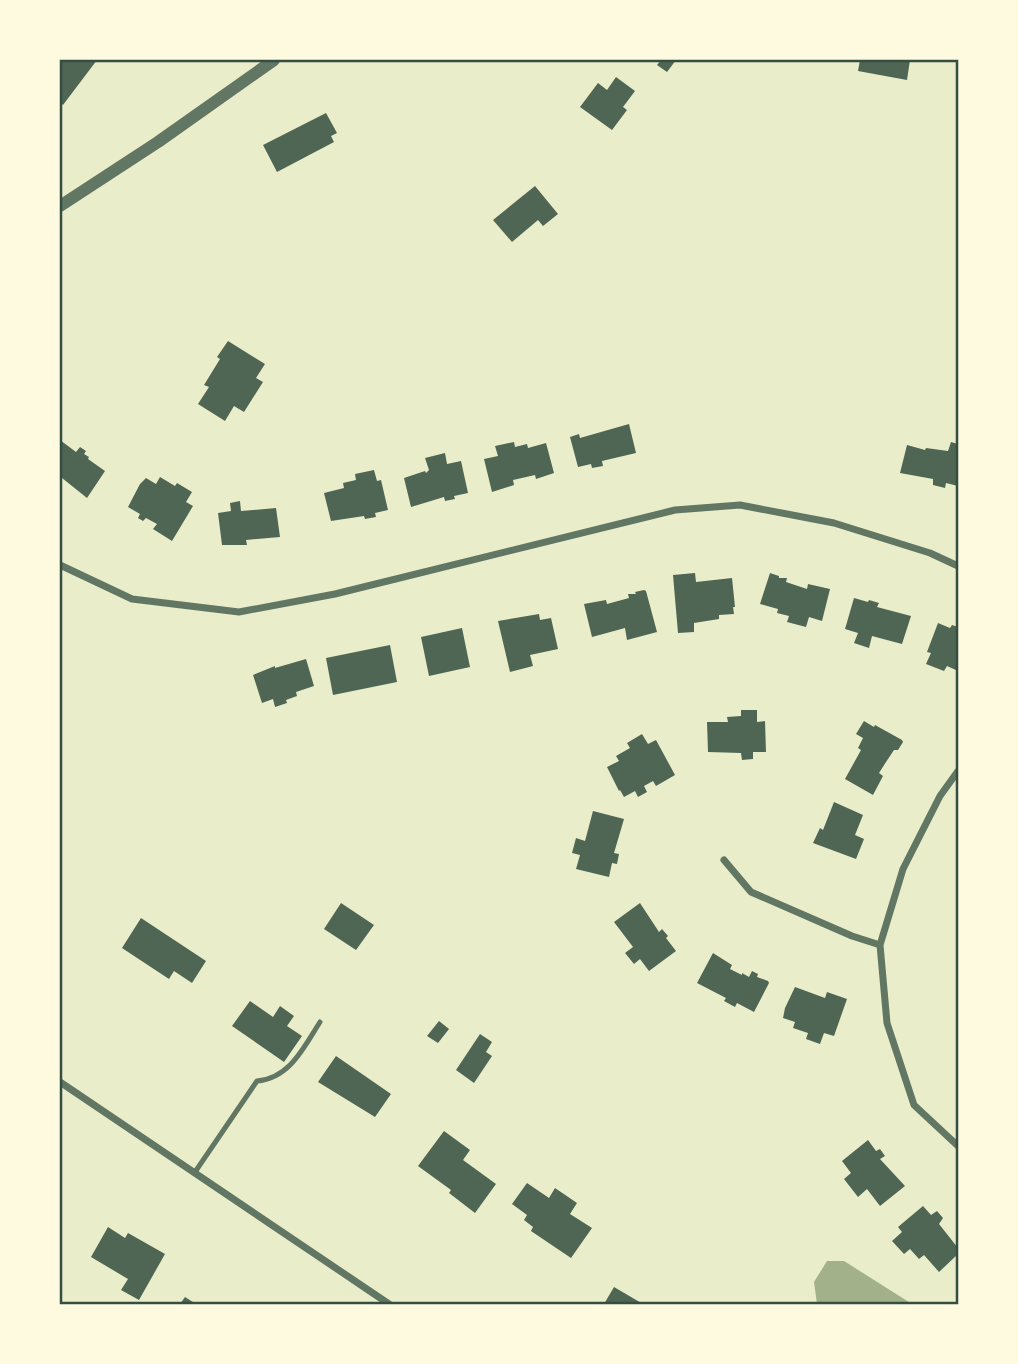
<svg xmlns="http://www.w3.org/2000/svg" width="1018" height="1364" font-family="'Nunito Sans',sans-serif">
<rect width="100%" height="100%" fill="#e9edc9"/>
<!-- water -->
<path fill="#a3b18a" d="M827 1261H844L912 1304H817L814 1282Z"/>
<!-- building -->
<path fill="#4f6655" d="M60 60H97L63 105 60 102Z
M661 60H676L667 72 657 65Z
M860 60H910L907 80 858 71Z
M616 77 635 91 623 107 627 110 612 130 580 107 598 83 607 90Z
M326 113 337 133 331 136 334 142 277 172 263 145Z
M535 186 558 214 543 226 538 220 512 242 493 220Z
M228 341 265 364 256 378 263 382 244 412 234 406 225 421 198 404 209 387 204 385 220 359 217 357Z
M629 424 636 453 602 461 603 466 592 468 591 464 578 467 570 437 579 434 580 438Z
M60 440 76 452 80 447 86 451 84 454 89 457 88 459 105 471 87 498 62 478 60 482Z
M514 442 515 447 527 444 528 448 546 443 554 473 536 479 535 475 513 480 514 485 492 492 484 459 498 456 495 446Z
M951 442 958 444V486L946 483 945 488 933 485V479L900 473 907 445 925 450 926 448 948 451Z
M445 453 447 464 461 461 468 493 454 496 455 499 445 501 444 497 411 507 404 478 425 471 426 473 429 470 425 458Z
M374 470 377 481 381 480 388 510 375 513 376 517 365 519 364 516 331 521 324 493 344 488 343 483 356 480 355 474Z
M160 477 175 486 177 483 192 492 186 502 193 506 172 541 153 529 157 524 146 518 143 521 138 518 140 514 128 507 140 484 146 478 156 484Z
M240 501 241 511 276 508 280 537 246 540 247 545H222L218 513 231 511 230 503Z
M695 573 696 582 732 578 735 607H733L734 614 719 615V619L694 623V632L678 633 673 575Z
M770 573 779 576V578H787L786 582 807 589 808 584 830 589 822 621 809 617 806 627 787 622 789 616 777 613 778 609 760 604Z
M644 590 646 591 657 632 627 640 625 628 592 637 584 604 606 600 607 604 629 598 628 594H636L635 592Z
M854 598 868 602 869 600 879 603 877 607 911 616 902 644 872 636 869 648 854 643 858 633 845 629Z
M539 614 540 620 551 618 558 649 530 655 533 666 510 672 498 621Z
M938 623 950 628 952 625 958 627V671L947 666 944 671 926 664 931 653 927 652Z
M462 628 470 667 429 676 421 637Z
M390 645 397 682 333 695 326 658Z
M306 659 314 686 296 692 297 696 286 700 287 703 275 707 273 699 262 703 253 675 275 666V668Z
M741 710H757V722L765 721 766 752H753V759L742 760 741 753 708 752 707 722H728L727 717 741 716Z
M864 721 874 727 875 725 902 740 903 742 898 750H894L886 762 879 773 883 776 873 795 845 779 861 750 858 748 863 738 856 734Z
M642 734 648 744 656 740 675 775 656 786 653 781 644 786 647 792 638 797 635 791 624 797 620 790 619 791 607 767 619 761 616 756 630 748 627 743Z
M834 802 863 815 855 835 864 839 856 859 813 843 820 828 823 830Z
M593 811 624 819 614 853 619 854 617 864 612 863 609 877 576 869 580 855 572 853 576 838 585 841Z
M341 903 374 925 356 950 324 929Z
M640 903 659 932 662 929 668 936 666 938 676 951 649 971 640 959 634 964 625 953 633 947 614 922Z
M141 918 206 961 192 983 174 971 169 979 122 948Z
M713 953 732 965 730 969 742 975V973L749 977 752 971 758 974 757 977 768 981 769 983 754 1012 737 1003 735 1007 724 1001 726 998 697 983Z
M795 987 825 998 827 992 847 999 834 1036 824 1033 820 1044 806 1039 808 1033 793 1028 795 1022 783 1018 785 1008Z
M250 1001 273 1017 280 1006 294 1016 287 1026 302 1036 284 1062 232 1026Z
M439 1021 449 1029 438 1043 427 1036Z
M480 1034 492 1042 486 1052 492 1056 474 1083 456 1070Z
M336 1056 391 1094 375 1117 318 1082Z
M444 1131 470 1150 463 1160 496 1184 475 1213 449 1193 451 1190 418 1166Z
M868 1140 876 1151 880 1149 885 1156 880 1159 905 1186 880 1206 867 1189 858 1197 844 1179 851 1173 842 1161Z
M527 1183 549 1198 555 1188 577 1203 570 1214 592 1228 571 1258 531 1231 533 1227 524 1220 527 1215 512 1204Z
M923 1206 931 1215 937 1211 943 1218 939 1224 958 1248V1254L939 1272 924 1255 919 1259 910 1249 904 1254 892 1241 902 1232 898 1227Z
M108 1227 125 1238 128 1233 165 1254 139 1300 121 1290 128 1279 91 1257Z
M614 1287 643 1304H604Z
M185 1297 196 1304H180Z"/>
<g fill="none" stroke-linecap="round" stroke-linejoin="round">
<!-- service -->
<path stroke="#617663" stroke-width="5" d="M195 1172 257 1081C290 1078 304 1047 320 1022"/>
<!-- minor -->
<path stroke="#617663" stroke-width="7" d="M60 565 132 599 239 612 335 594 675 510 740 505 834 523 930 553 958 566
M958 771 940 796 903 869 880 945 887 1023 914 1105 958 1146
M724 860 751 892 852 936 880 945
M60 1082 389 1304"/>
<!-- tertiary -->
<path stroke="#617663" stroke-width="12" d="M60 206 158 142 274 60"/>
</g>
<!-- border -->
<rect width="1018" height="1364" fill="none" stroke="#fefae0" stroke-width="122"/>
<rect x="61" y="61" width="896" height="1242" fill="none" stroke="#344e41" stroke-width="2.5"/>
</svg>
